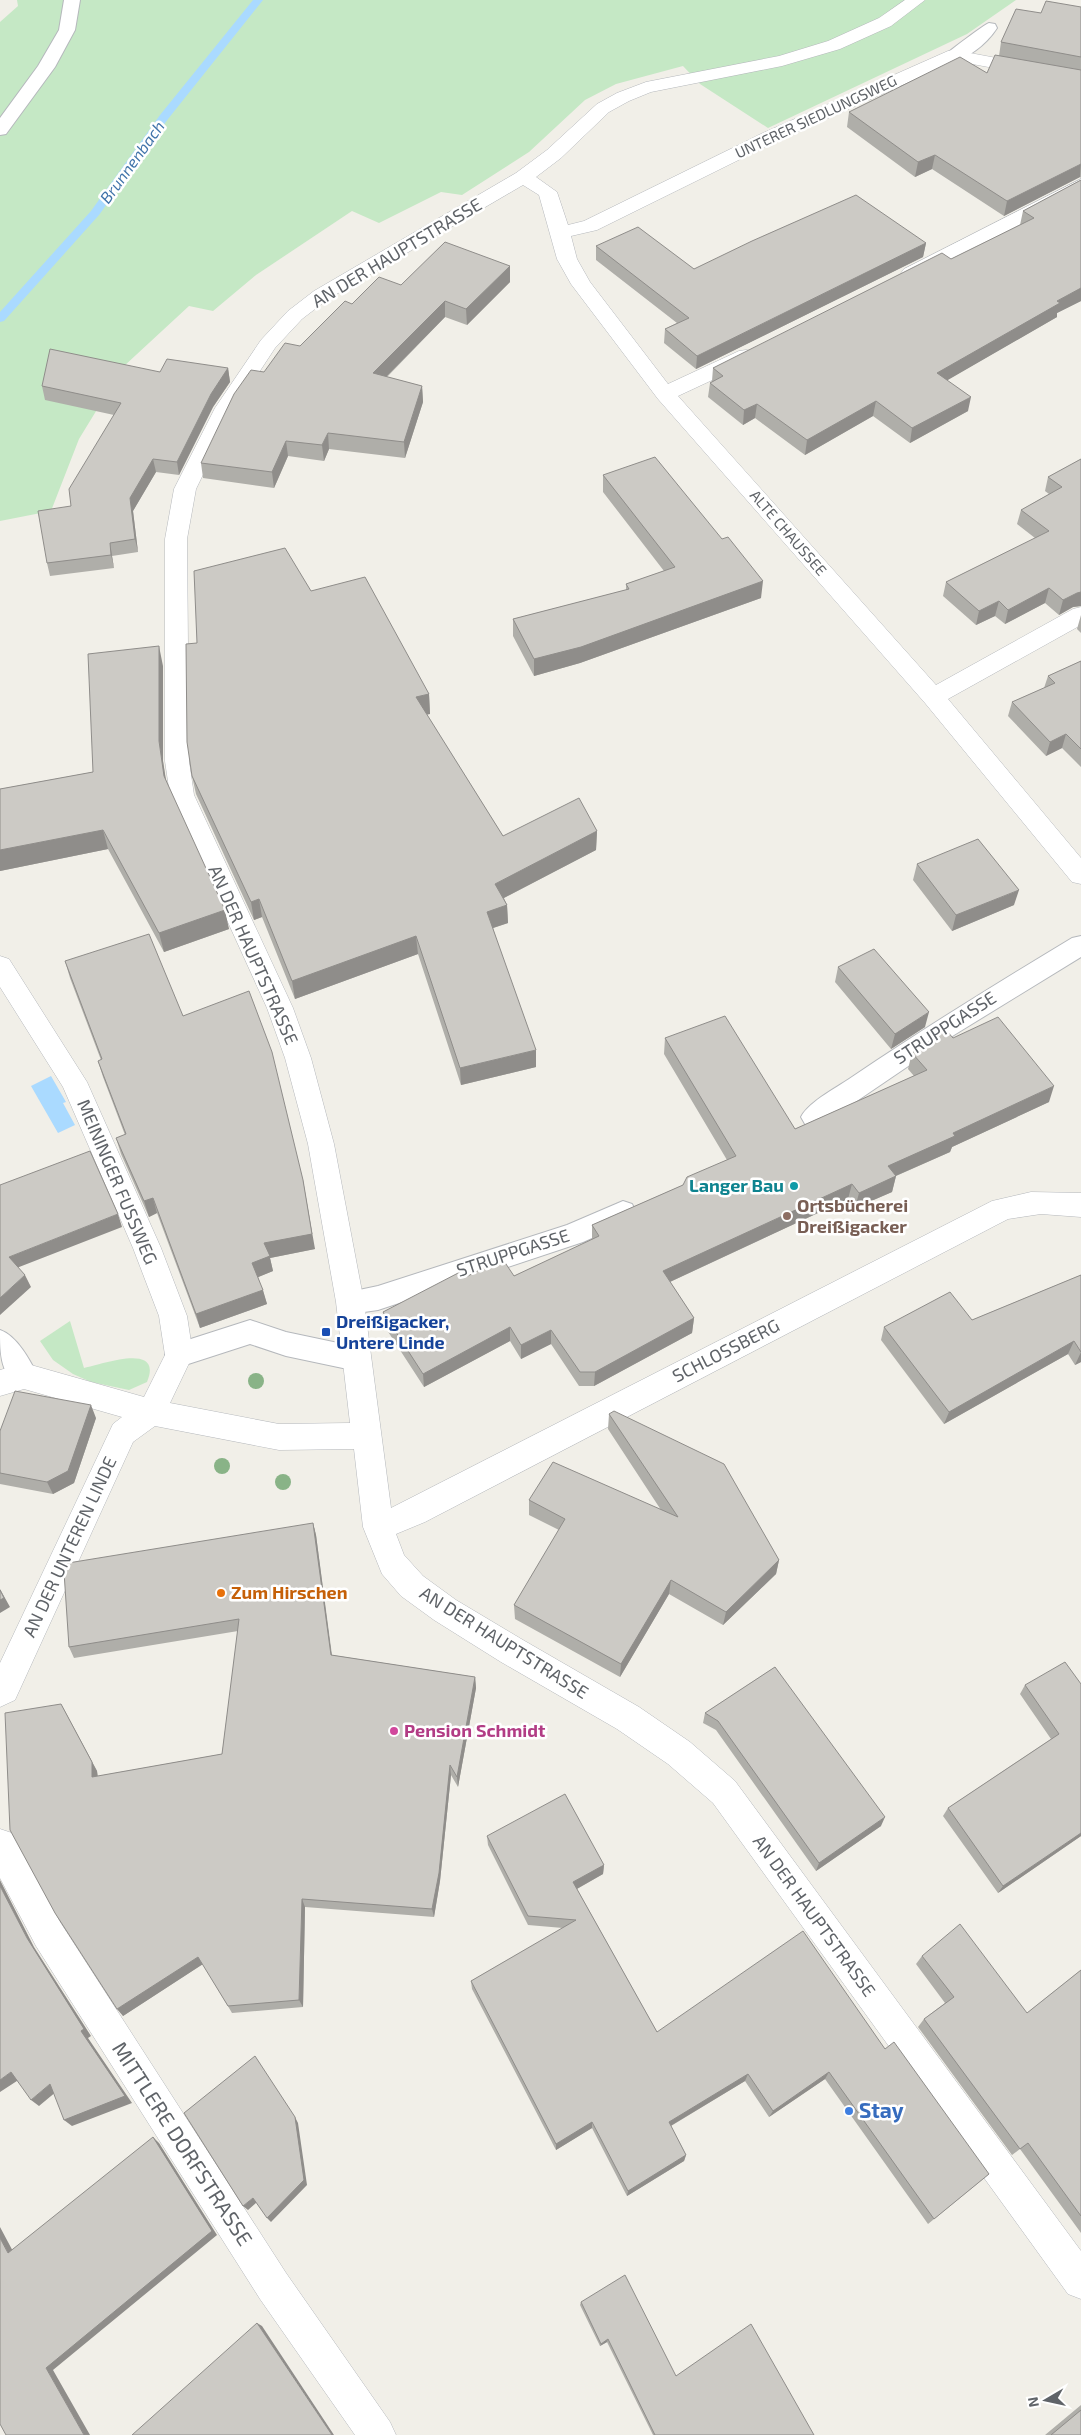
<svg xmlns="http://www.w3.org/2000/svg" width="1081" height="2435" font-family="'Exo 2',sans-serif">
<rect width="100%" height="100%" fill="#f1efe8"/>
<!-- green -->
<path fill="#c5e8c5" d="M17 0H1016L967 34 768 128 700 84 683 66 616 84 585 100 529 152 462 195 441 192 379 223 352 211 256 275 213 311 189 306 123 367 79 439 51 511 0 521V22L18 6Z
M70 1321 84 1368C100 1365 164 1341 147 1382L129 1390 91 1382 73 1374 53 1360 40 1341Z"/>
<!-- water -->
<path fill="#aadaff" d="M51 1076 66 1102 63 1103 75 1125 58 1133 31 1086Z"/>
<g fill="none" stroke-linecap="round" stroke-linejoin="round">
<!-- stream -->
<path fill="#aadaff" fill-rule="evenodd" d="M253 0H263L168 119 99 215 4 321 0 322V312L91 211 160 115Z"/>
<!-- service casing -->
<g stroke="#b5b8bc" stroke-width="2">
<path id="service" d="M64 0H80L75 30 55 67 6 134 0 135V118L38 66 59 30Z
M989 23 995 24 997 28C988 42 966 63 948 59L945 55C948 52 985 24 989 23Z
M1081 936V957L954 1035 823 1124 814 1127 805 1124 801 1117C809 1101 840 1086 855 1075 926 1027 999 982 1072 938Z
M623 1201 632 1204 636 1212 632 1220 583 1242 378 1310 350 1314 340 1310 337 1302 340 1294 378 1286 567 1225Z
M250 1320 286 1332 357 1347 367 1350 371 1359 367 1368 357 1371 286 1356 250 1344 179 1367 169 1364 165 1355 169 1346Z
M0 1330C17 1336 30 1360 38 1376L34 1385 24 1388C0 1378 0 1354 0 1330Z"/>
</g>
<!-- minor casing -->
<g stroke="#b5b8bc" stroke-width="1">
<path id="minor" d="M905 0H925L891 26 840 49 782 66 651 92 629 101 609 112 561 158 536 177 557 192 568 225 584 221 763 133 948 51 954 50 1081 74V84L956 61 777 141 597 230 571 236 577 259 590 282 668 384 739 351 746 350 753 351 756 356 753 361 678 396 936 685 1073 609 1081 607V625L948 699 1081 858V884L1072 882 925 703 658 399 571 284 557 259 539 195 523 185 328 299 302 319 275 348 235 409 196 489 187 539 189 761 194 795 293 1008 311 1058 334 1144 364 1302 391 1508 992 1201 1031 1192 1081 1193V1217L1041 1214 1008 1219 425 1522 396 1534 404 1555 423 1576 456 1600 523 1640 639 1707 690 1742 735 1781 1081 2251V2299L1068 2294 713 1803 668 1764 617 1729 501 1662 434 1620 401 1596 382 1574 363 1527 354 1449 279 1450 155 1426 133 1442 15 1700 0 1707V1663L113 1424 122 1417 24 1389 0 1396V1370L24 1363 144 1397 165 1355 159 1316 133 1248 63 1087 0 987V956L9 959 87 1082 161 1248 187 1316 193 1355 170 1403 279 1424 350 1423 336 1302 308 1144 285 1058 267 1008 170 795 165 761V539L174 489 215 408 261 340 288 311 314 291 516 173 547 150 597 104 617 93 646 82 779 56 828 41 879 18Z
M1081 179V193L918 277 911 279 904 277 901 273 904 269Z
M0 1829 12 1833 60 1922 286 2273 390 2422 396 2435H355L260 2299 36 1946 0 1878Z"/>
</g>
<!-- service -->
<use href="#service" fill="#fff" fill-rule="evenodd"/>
<!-- minor -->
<use href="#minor" fill="#fff" fill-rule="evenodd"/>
</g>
<!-- trees -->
<g fill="#89b387">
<circle cx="256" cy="1381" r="8"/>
<circle cx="222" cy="1466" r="8"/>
<circle cx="283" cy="1482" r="8"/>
</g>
<!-- wall -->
<path fill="#afaea9" d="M1081 7V178L1080 177 1004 216 932 169 915 177 847 127 849 112 987 73 999 56 1001 42 1041 13Z
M1081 180V301L1057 313V317L947 380 968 411 910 443 873 416 805 455 755 418 743 425 708 397 710 383 712 381 713 368 951 259 1020 225 1023 211Z
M926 243 923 257 696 369 664 343 665 329 677 323 596 260V246L694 269Z
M510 266V282L467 325 445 317 387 377 422 386 423 402 405 458 329 449 324 461 288 456 274 488 203 478 201 463 264 372 300 346 352 304 401 285Z
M228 368 230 382 213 407 179 475 156 472 133 511 138 552 112 556 114 568 50 576 47 563 71 506 114 415 45 400 42 386 160 372Z
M1081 459V606L1073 607 1059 615 1045 603 1005 624 995 616 976 625 943 596 946 582 1035 538 1017 524 1021 510 1049 494 1045 491 1048 477Z
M603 475 761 598 580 663 534 676 513 636V619L626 590V584L664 571 603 492Z
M311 591 429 694 430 714H426L503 836 597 831 596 850 504 898 507 905 508 923 493 928 536 1067 461 1085 418 954 295 999 262 917 254 920 196 794 192 776 197 643Z
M1081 615V633L1077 629Z
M1081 661V767L1062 748 1046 756 1008 716 1012 702 1044 688 1048 676Z
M163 666V761L166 780 229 929 164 952 108 849 0 871V789L93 772Z
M917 864 1014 905 952 931 913 880Z
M65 961 183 1016 315 1249 270 1258 273 1271 258 1277 267 1304 200 1328 157 1213 149 1217 121 1154 116 1138 125 1135 103 1077 98 1061 101 1060 70 978Z
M838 967 925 1027 891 1049 835 982Z
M665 1038 795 1129 914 1076 908 1069 912 1053 953 1038 1049 1102 952 1147 950 1152 896 1176 892 1192 855 1208 848 1199 670 1282 694 1318 692 1333 594 1386H579L551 1344 521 1359 510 1341 424 1387 385 1327 383 1312 466 1277 514 1276 592 1240V1225L683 1185 727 1160 664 1054Z
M1081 1275V1362L1075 1365 1068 1354 944 1424 881 1340 884 1327 972 1320Z
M609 1414 779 1560 776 1574 723 1625 669 1594 620 1677 515 1619 514 1605 559 1530 529 1515V1500L661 1510 608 1429Z
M96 1418 74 1483 53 1494 0 1484V1431Z
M313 1523 316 1535 332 1655 475 1677 476 1688 458 1787 451 1775 440 1881 434 1917 305 1907 303 2007 232 2013 203 1964 123 2016 61 1704 97 1771 98 1776 222 1754 238 1631 74 1658 69 1647Z
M775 1667 881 1826 816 1871 716 1730 703 1723 705 1713Z
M1081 1684V1836L998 1893 943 1816 948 1808 1051 1739 1020 1694 1025 1685Z
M487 1836 604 1865 603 1874 577 1889 657 2032 885 2049 989 2174 928 2224 825 2079 769 2117 745 2081 671 2126 686 2155 684 2161 627 2196 592 2128 556 2150 472 1989 471 1981 563 1928 528 1925 488 1845Z
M922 1956 1027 2013 1081 1970V2233L1020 2149 1012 2155 918 2027 924 2019 945 2003 916 1964Z
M581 2302 676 2376 814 2435H653L607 2342 600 2346 580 2305Z
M1081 2405V2435H1045Z"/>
<!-- shaded-wall -->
<path fill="#8f8d8a" d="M935 155 932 169 915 177 918 162Z
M1081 164 1080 177 1004 216 1007 201Z
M926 243 923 257 696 369 697 356Z
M510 266V282L467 325 466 309Z
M1081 288V301L1057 313V317L934 388 937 373 1057 301Z
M445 301V317L374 389 373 373Z
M228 368 230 382 213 407 179 475 177 462 211 394Z
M422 386 423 402 405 458 404 442Z
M971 397 968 411 910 443 912 428Z
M876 401 873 416 805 455 807 440Z
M757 404 755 418 743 425 744 410Z
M328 433 329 449 324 461 322 445Z
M286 441 288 456 274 488 272 472Z
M153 459 156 472 133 511 138 552 135 539 130 498Z
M110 543 112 556 114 568 111 555Z
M763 581 761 598 580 663 534 676V659Z
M1049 588 1045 603 1005 624 1008 610Z
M1081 592V606L1073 607 1059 615 1063 600 1077 593Z
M999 601 995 616 976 625 979 611Z
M159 646 163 666V761L168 795 164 776 159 741Z
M429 694 430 714 417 717 416 697Z
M1066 734 1062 748 1046 756 1050 742Z
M103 830 108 849 0 871V850Z
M597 831 596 850 496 902 495 884Z
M1019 890 1014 905 952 931 956 915Z
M259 899 262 917 254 920 251 902Z
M507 905 508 923 487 930V912Z
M225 910 229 929 164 952 159 933Z
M416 936 418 954 295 999 292 981Z
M929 1012 925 1027 891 1049 895 1034Z
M536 1050V1067L461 1085 460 1068Z
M1054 1086 1049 1102 952 1147 950 1152 884 1181 888 1166 953 1133Z
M896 1176 892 1192 855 1208 859 1193Z
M303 1180 315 1249 270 1258 273 1271 256 1278 252 1263Z
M852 1184 848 1199 661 1286 663 1271Z
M153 1198 157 1213 149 1217 144 1201Z
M118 1214 122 1227 14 1269 9 1257Z
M25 1275 31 1287 0 1315V1298Z
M263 1290 267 1304 200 1328 196 1314Z
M694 1318 692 1333 594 1386 595 1372Z
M510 1327V1341L424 1387 423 1374Z
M551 1330V1344L521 1359V1345Z
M1074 1341 1068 1354 944 1424 949 1412Z
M1081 1352V1362L1075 1365Z
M91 1405 96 1418 74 1483 53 1494 47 1482Z
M313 1523 316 1535 333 1666 331 1655Z
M779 1560 776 1574 723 1625 726 1612Z
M671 1580 669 1594 620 1677 621 1664Z
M0 1589 10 1607 0 1613Z
M475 1677 476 1688 458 1787 457 1777Z
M61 1704 97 1771 98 1786 92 1777Z
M450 1765 451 1775 440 1881 434 1917 432 1909Z
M885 1817 881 1826 816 1871 819 1863Z
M1081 1833V1836L998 1893 1003 1886Z
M604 1865 603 1874 573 1891V1882Z
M0 1880 34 1947 91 2036 88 2038 132 2103 72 2126 64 2120 27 1938 0 1886Z
M302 1899 305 1907 303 2007 299 2000Z
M198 1957 203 1964 123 2016 117 2009Z
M11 2072 20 2079 0 2092V2080Z
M829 2072 825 2079 769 2117 773 2111Z
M748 2074 745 2081 667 2128 669 2122Z
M50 2084 57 2091 39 2106 31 2100Z
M295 2117 298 2123 307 2185 271 2222 267 2218Z
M592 2122V2128L556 2150V2144Z
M153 2137 159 2143 217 2235 53 2370 90 2435H84L46 2368Z
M686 2155 684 2161 627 2196 628 2191Z
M253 2198 257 2202 248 2210 243 2206Z
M0 2227 16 2257 8 2253 0 2238Z
M257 2323 262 2326 334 2435H332Z
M608 2339 607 2342 600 2346 601 2344Z"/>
<!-- building -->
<path fill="#cccac5" stroke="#8f8d8a" d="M1046 1 1081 7V57L1001 42 1016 9 1041 13Z
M995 55 1081 70V164L1007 201 935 155 918 162 849 112 960 57 987 73Z
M1081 180V288L1057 301 1060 303 937 373 971 397 912 428 876 401 807 440 757 404 744 410 710 383 723 376 713 368 942 253 951 259 1034 218 1023 211Z
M856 195 926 243 697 356 665 329 689 318 596 246 638 227 694 269 752 241Z
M445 242 510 266 466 309 445 301 373 373 422 386 404 442 328 433 322 445 286 441 272 472 201 463 234 394 251 370 264 372 285 343 300 346 345 301 352 304 379 277 401 285Z
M50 349 160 372 167 359 228 368 211 394 177 462 153 459 130 498 135 539 110 543 111 555 47 563 38 511 71 506 69 489 121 403 42 386Z
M655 457 722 539 728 537 763 581 581 647 534 659 513 619 629 589 626 584 675 567 603 475Z
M1081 459V592L1077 593 1063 600 1049 588 1008 610 999 601 979 611 946 582 1049 531 1021 510 1062 487 1048 477Z
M285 548 311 591 365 577 429 694 416 697 503 836 579 798 597 831 495 884 507 905 487 912 536 1050 460 1068 416 936 292 981 259 899 251 902 192 776 187 742 186 644 197 643 194 571Z
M159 646V741L164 776 225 910 159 933 103 830 0 850V789L93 772 88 654Z
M1081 661V749L1066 734 1050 742 1012 702 1055 683 1048 676Z
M978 839 1019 890 956 915 917 864Z
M149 934 183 1016 249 991 272 1052 303 1180 312 1234 264 1243 270 1256 252 1263 263 1290 196 1314 153 1198 144 1201 116 1138 126 1134 98 1061 102 1059 65 961Z
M874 949 929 1012 895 1034 838 967Z
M725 1016 795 1129 927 1070 912 1053 946 1030 953 1038 998 1017 1054 1086 953 1133 955 1136 888 1166 896 1176 859 1193 852 1184 663 1271 694 1318 595 1372H580L551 1330 521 1345 510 1327 423 1374 383 1312 462 1271 466 1277 502 1258 514 1276 599 1236 592 1225 683 1185 687 1177 736 1156 665 1038Z
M90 1151 118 1214 9 1257 25 1275 0 1298V1185Z
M1081 1275V1352L1074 1341 949 1412 884 1327 950 1292 972 1320Z
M15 1391 91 1405 68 1471 47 1482 0 1473V1431Z
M614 1411 724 1464 779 1560 726 1612 671 1580 621 1664 514 1605 565 1519 529 1500 553 1462 678 1517 609 1414Z
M313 1523 331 1655 475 1677 457 1777 450 1765 439 1873 432 1909 302 1899 299 2000 228 2006 198 1957 117 2009 55 1913 10 1830 5 1713 61 1704 92 1762V1777L222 1754 239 1619 69 1647 64 1572 68 1563Z
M0 1590 4 1598 0 1600Z
M1065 1662 1081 1684V1833L1003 1886 948 1808 1059 1734 1025 1685Z
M775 1667 885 1817 819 1863 718 1721 705 1713Z
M565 1794 604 1865 573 1882 657 2032 803 1931 885 2049 894 2042 989 2174 934 2219 829 2072 773 2111 748 2074 669 2122 686 2155 628 2191 592 2122 556 2144 471 1981 576 1920 528 1916 487 1836Z
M0 1886 27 1938 84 2029 81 2031 125 2096 64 2120 50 2084 31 2100 11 2072 0 2080Z
M960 1924 1027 2013 1081 1970V2216L1028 2143 1020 2149 924 2019 954 1997 922 1956Z
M255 2056 295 2117 304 2180 267 2218 253 2198 243 2206 184 2113Z
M153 2137 212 2231 46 2368 84 2435H6L0 2424V2238L8 2253Z
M625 2275 676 2376 751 2324 814 2435H655L608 2339 601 2344 581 2302Z
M257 2323 332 2435H132Z
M1081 2410V2435H1051Z"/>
<!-- markers -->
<circle fill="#0f9aa8" stroke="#fff" stroke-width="2" cx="794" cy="1186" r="5"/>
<circle fill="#8d6e63" stroke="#fff" stroke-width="2" cx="787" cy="1216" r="5"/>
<rect fill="#1a4fb4" stroke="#fff" stroke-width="2" x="321" y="1327" width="10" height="10" rx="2.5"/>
<circle fill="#e8710a" stroke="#fff" stroke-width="2" cx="221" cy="1593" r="5"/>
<circle fill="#d1479c" stroke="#fff" stroke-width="2" cx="394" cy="1731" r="5"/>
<circle fill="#3f7fe0" stroke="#fff" stroke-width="2" cx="849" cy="2111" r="5"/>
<g text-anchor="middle" stroke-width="5" stroke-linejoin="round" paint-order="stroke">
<!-- far-street labels -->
<g font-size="15" fill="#5f6368" stroke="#fff">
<text transform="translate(816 117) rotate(-25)" y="5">UNTERER SIEDLUNGSWEG</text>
<text transform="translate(788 533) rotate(49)" y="5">ALTE CHAUSSEE</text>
</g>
<!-- far-water labels -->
<g font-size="16" font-style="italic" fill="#4174aa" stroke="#fff">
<text transform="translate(132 162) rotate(-54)" y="6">Brunnenbach</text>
</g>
<!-- street labels -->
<g font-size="18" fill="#5f6368" stroke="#fff">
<text transform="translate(397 253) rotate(-31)" y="6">AN DER HAUPTSTRASSE</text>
<text transform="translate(253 955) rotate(66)" y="6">AN DER HAUPTSTRASSE</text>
<text transform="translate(945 1028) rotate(-33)" y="6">STRUPPGASSE</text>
<text transform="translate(117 1182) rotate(67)" y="6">MEININGER FUSSWEG</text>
<text transform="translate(513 1253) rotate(-18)" y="6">STRUPPGASSE</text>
<text transform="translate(726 1351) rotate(-27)" y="6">SCHLOSSBERG</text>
<text transform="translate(70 1547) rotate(-65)" y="6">AN DER UNTEREN LINDE</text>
<text transform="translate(504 1643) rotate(32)" y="6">AN DER HAUPTSTRASSE</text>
<text transform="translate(814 1916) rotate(54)" y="6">AN DER HAUPTSTRASSE</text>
</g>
<!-- culture labels -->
<g font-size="18" font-weight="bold" fill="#0d838f" stroke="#fff" text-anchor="end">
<text x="784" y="1192">Langer Bau</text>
</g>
<!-- education labels -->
<g font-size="18" font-weight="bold" fill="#785e54" stroke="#fff" text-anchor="start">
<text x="797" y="1212">Ortsbücherei<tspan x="797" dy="21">Dreißigacker</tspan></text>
</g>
<!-- transit labels -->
<g font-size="18" font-weight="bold" fill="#164399" stroke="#fff" text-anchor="start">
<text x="336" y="1328">Dreißigacker,<tspan x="336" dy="21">Untere Linde</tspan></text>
</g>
<!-- food labels -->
<g font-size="18" font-weight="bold" fill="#c56008" stroke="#fff" text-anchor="start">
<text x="231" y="1599">Zum Hirschen</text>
</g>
<!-- hotel labels -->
<g font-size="18" font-weight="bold" fill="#b23c85" stroke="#fff" text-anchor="start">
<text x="404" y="1737">Pension Schmidt</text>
</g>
<!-- near-shop labels -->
<g font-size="21" font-weight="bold" fill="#366cbe" stroke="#fff" text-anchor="start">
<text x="859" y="2118">Stay</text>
</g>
<!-- near-street labels -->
<g font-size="21" fill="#5f6368" stroke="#fff">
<text transform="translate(182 2144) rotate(57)" y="7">MITTLERE DORFSTRASSE</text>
</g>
</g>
<!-- north arrow -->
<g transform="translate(1046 2400) rotate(261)" stroke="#ffffff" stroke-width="4" paint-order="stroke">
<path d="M0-4L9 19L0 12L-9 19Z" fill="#5f6368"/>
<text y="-8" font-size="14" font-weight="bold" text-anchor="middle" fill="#5f6368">N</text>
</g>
</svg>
